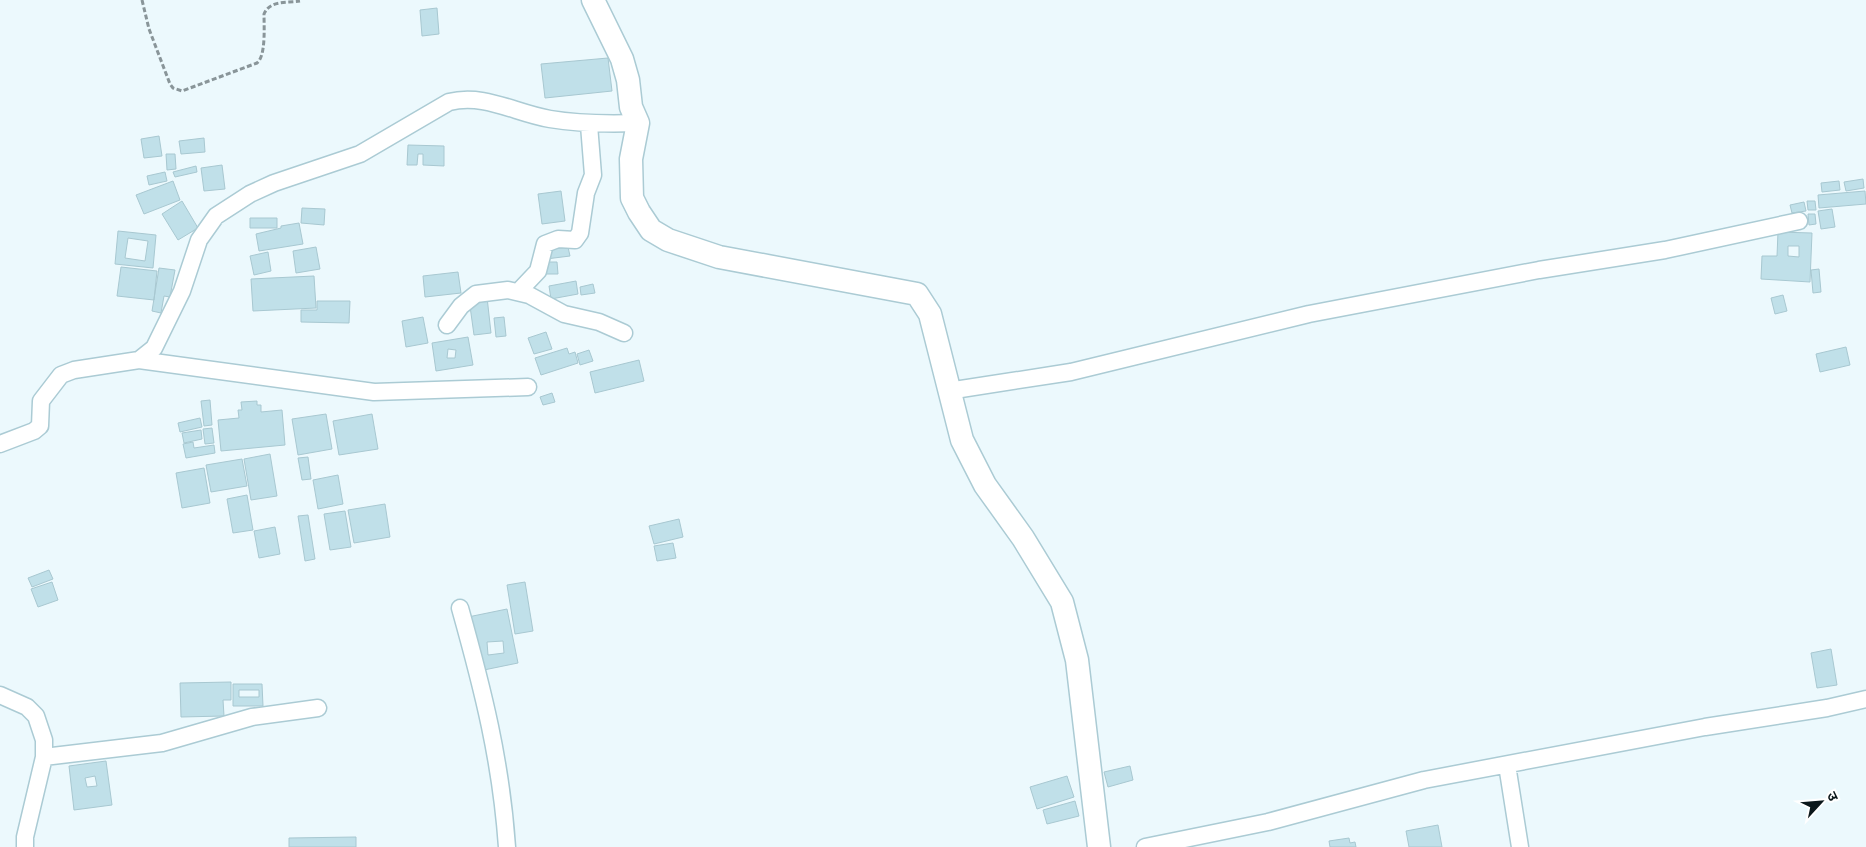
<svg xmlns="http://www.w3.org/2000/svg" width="1866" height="847" font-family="Spectral,'Noto Sans Devanagari',serif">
<rect width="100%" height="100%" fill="#ecf9fd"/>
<!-- building -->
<path fill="#c0e0e9" stroke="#a8c8d1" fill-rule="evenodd" d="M437 8 439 34 422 36 420 10Z
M608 58 612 91 545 98 541 64Z
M159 136 162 156 144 158 141 139Z
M204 138 205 152 181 154 179 141Z
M408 145 444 146V166L423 165V154H418L417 165H407Z
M166 154H175L176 169 167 170Z
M222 165 225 189 204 191 201 168Z
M196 166 197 172 175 177 173 172Z
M165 172 167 181 149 185 147 176Z
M1863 179 1864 188 1846 191 1844 182Z
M173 181 180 200 144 214 136 195Z
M1839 181 1840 190 1822 192 1821 183Z
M561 191 565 221 542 224 538 194Z
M1865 191 1866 204 1819 208 1818 195Z
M182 201 198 228 178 240 162 214Z
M1807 201H1815L1816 210H1808Z
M1804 202 1806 211 1792 213 1790 205Z
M302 208 325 209 324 225 301 223Z
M1832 209 1835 227 1821 229 1818 211Z
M1808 214H1815L1816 224 1809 225Z
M250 218H277V228H250Z
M299 223 303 244 259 251 256 234 281 228V226Z
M118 231 156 235 153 268 115 264ZM128 238 148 241 145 261 125 258Z
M1778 232 1812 233 1810 282 1761 279 1762 256H1777ZM1788 246H1799V257L1788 256Z
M316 247 320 269 296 273 293 251Z
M568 247 570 256 546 259 545 250Z
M268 252 271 271 254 275 250 256Z
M546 262H557L558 274H546Z
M121 267 157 271 154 300 117 296Z
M159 268 175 270 170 297 164 296 161 313 152 311Z
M1819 269 1821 292 1813 293 1811 270Z
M458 272 461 293 425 297 423 276Z
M314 276 316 308 253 311 251 279Z
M576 281 578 294 551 299 549 286Z
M593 284 595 293 581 295 580 287Z
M1783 295 1787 311 1775 314 1771 298Z
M487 297 491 333 474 335 469 299Z
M317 301H350L349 323 301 322V310H317Z
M423 317 428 343 406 347 402 321Z
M504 317 506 336 496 337 494 318Z
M546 332 552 349 534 354 528 338Z
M468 337 473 365 436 371 432 343ZM448 349 456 350 455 358H447Z
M1846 347 1850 365 1820 372 1816 354Z
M567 348 569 354 575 352 578 363 541 375 535 358Z
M589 350 593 361 580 365 577 354Z
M639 360 644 381 595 393 590 372Z
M552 393 555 402 543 405 540 397Z
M210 400 212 425 204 426 201 401Z
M257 401V405H261V412L282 410 285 445 221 451 218 420 239 418 238 410H242L241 402Z
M326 414 332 449 298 455 292 419Z
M372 414 378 449 339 455 333 421Z
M200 418 202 427 180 432 178 423Z
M212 428 214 443 205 444 203 429Z
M201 430 202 439 184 443 182 433Z
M193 442 194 448 214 445 215 453 186 458 183 444Z
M270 454 277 496 251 500 244 459Z
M308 457 311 479 302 480 298 458Z
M242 459 247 486 211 492 206 465Z
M204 468 210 503 182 508 176 473Z
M338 475 343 504 318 509 313 480Z
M247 495 253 530 233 533 227 499Z
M385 504 390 537 354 543 348 510Z
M345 511 351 547 330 550 324 514Z
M308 515 315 559 305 561 298 516Z
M679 519 683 537 654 544 649 526Z
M275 527 280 554 259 558 254 531Z
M673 543 676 558 657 561 654 546Z
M49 570 53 579 32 587 28 578Z
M52 582 58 600 38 607 31 589Z
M525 582 533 631 515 634 507 585Z
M507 609 518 663 479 671 468 617ZM503 641 504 653 488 655 487 642Z
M1831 649 1837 685 1817 688 1811 653Z
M231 682V700H223L224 716 181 717 180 683Z
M233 684H262L263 706H233ZM239 690H259V697H239Z
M106 761 112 805 74 810 69 766ZM95 776 97 786 87 787 85 778Z
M1130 766 1133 780 1108 787 1104 772Z
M1067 776 1074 797 1037 809 1030 787Z
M1075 801 1079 816 1047 824 1043 810Z
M1438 825 1442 847H1409L1406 831Z
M356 837V847H289V838Z
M1349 838 1350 843 1355 842 1356 847H1330L1329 841Z"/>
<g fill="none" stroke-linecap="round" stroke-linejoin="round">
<!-- street casing -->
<g stroke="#abcbd4" stroke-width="19">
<path id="street" d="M519 291 538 271 545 244 558 239 575 240 580 233 586 193 593 175 589 125
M447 325 461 306 476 294 508 290 529 295 564 314 599 322 624 333
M139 360 374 392 528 387
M948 391 1071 372 1309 314 1539 270 1665 250 1799 221
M0 444 34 431 40 426 41 401 61 375 74 370 139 360 154 348 182 291 199 240 216 216 250 194 274 183 360 154 449 102C484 93 515 113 550 119 580 124 608 124 638 123
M460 608C483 690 501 761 507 847
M0 695 27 707 36 716 44 740V757L25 837V847
M44 757 162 743 252 717 318 708
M1507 765 1520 847
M1145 847 1268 822 1424 780 1705 727 1827 708 1866 699"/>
</g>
<!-- secondary casing -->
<g stroke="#abcbd4" stroke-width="25">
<path id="secondary" d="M593 0 622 59 628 80 631 107 638 123 631 159 632 198 639 212 651 230 668 240 719 257 917 294 930 314 962 440 985 485 1023 538 1062 602 1077 660 1099 847"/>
</g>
<!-- path -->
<path stroke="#899599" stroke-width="3" stroke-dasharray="5 2.5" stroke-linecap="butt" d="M142 0 149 29 170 84 173 88 182 91 257 63C266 56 264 26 264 14 270 0 287 3 300 1"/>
<!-- street -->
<use href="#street" stroke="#fff" stroke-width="16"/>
<!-- secondary -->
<use href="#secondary" stroke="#fff" stroke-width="22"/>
</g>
<!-- north arrow -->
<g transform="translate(1821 802) rotate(64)" stroke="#ffffff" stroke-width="4" paint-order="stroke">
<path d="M0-4L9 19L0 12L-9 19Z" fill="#0b171a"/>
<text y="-8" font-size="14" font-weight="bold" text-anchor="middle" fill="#0b171a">उ</text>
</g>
</svg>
